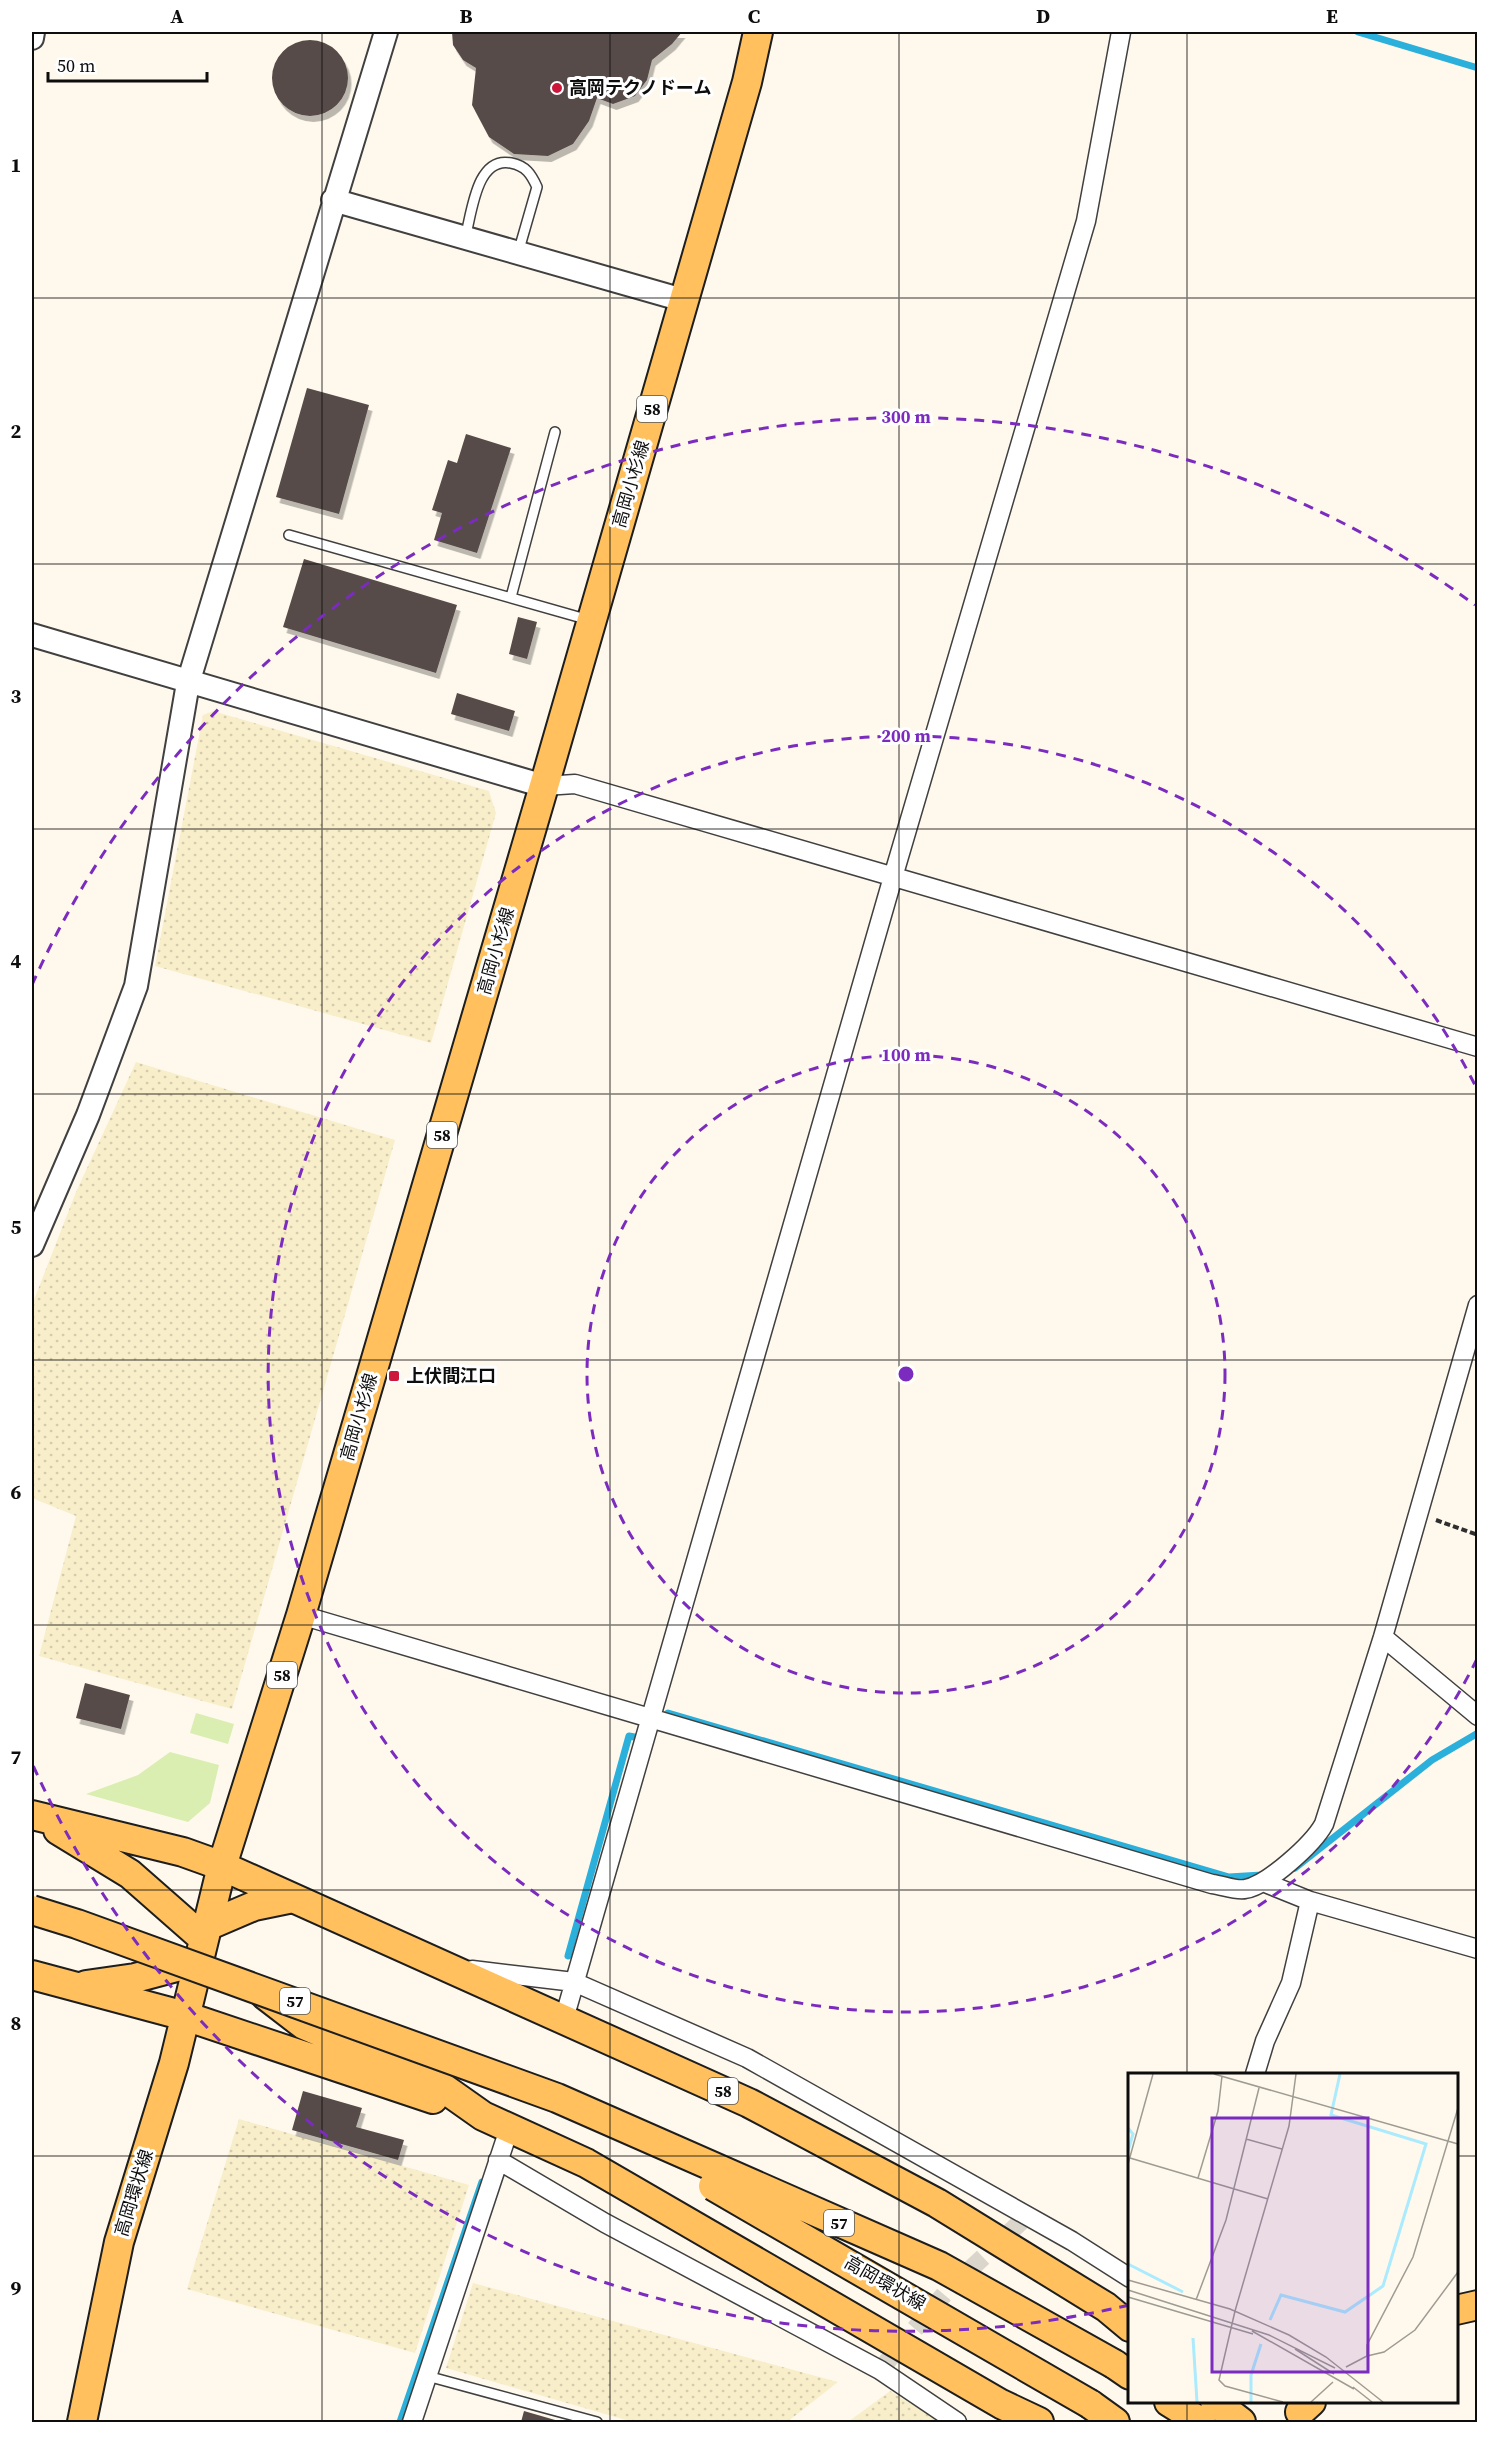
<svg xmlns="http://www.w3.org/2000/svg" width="1509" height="2454" font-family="'Source Serif 4','Noto Sans JP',serif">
<defs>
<pattern id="farmland-dots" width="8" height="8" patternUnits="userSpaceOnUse" patternTransform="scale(1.5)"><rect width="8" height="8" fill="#f8eeca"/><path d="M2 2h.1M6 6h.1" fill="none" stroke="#d3cbac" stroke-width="1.8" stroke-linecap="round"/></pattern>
<filter id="shadow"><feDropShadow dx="3.5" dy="6" stdDeviation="0" flood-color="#0004"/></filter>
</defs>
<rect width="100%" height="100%" fill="#fff9ed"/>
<!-- farmland -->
<path fill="url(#farmland-dots)" d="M213 711 489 791 496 813 431 1043 155 966 203 715Z
M136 1062 395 1140 232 1709 39 1656 76 1516 32 1498V1305L76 1192Z
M239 2119 469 2185 415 2353 187 2289Z
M473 2283 838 2382 787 2422H633L446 2368Z
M890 2391 941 2422H848Z"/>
<!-- grass -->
<path fill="#daeeb2" d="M196 1713 234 1724 228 1744 190 1733Z
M170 1752 219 1765 210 1803 188 1822 86 1794 138 1775Z"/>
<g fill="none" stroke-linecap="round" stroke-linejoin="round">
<!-- stream -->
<path stroke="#2bafdb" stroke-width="7" d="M1358 32 1478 68
M662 1718 668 1713 1229 1877 1262 1875
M1295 1868 1432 1760 1478 1733
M568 1956 629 1736 640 1738 643 1736
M400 2422 482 2182"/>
</g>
<!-- building -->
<path fill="#574c48" filter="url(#shadow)" d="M452 32H682L672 44 652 60 647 80 635 96 613 104 597 98 589 121 573 144 548 156 514 154 489 137 472 105 476 68 463 60 453 45Z
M272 78a38 38 0 1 1 76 0a38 38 0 1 1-76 0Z
M307 388 369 405 339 514 276 497Z
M466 434 511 448 477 553 434 540 442 513 432 510 448 460 457 463Z
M304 559 457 605 436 673 283 627Z
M518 617 537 622 527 659 509 654Z
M457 693 515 711 509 731 451 714Z
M85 1683 130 1695 121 1729 76 1718Z
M303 2091 362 2108 356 2127 404 2140 398 2160 292 2130Z
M524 2411 562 2422H521Z"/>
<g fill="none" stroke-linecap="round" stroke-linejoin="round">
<!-- minor-tunnel -->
<path stroke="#dbd6cb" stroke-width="18" stroke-dasharray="18 9" stroke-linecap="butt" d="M880 2370 947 2291 1026 2217"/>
<!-- service casing -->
<g stroke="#404040" stroke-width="12">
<path id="service" d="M465 238C472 213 476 156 511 163 526 166 531 174 537 187L518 253
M289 535 589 620
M511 597 555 432
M427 2376 597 2422"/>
</g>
<!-- minor casing -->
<g stroke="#404040" stroke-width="21">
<path id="minor" d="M544 786 575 784 1478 1047
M301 1615 1212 1884C1222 1885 1236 1891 1245 1889 1268 1885 1313 1844 1324 1824L1383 1637 1478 1305
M1383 1637 1478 1716
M1263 1882 1310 1901 1478 1949
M472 1970 574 1982 747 2058 1072 2241 1130 2278
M564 2019 893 877 1086 221 1121 32
M1255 2074 1265 2041 1291 1983 1310 1901
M498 2160 605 2223 880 2370 957 2422
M412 2422 509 2129"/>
</g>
<!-- tertiary casing -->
<g stroke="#404040" stroke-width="26">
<path id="tertiary" d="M32 38 33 32
M333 200 683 300
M32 635 544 786
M32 1245 88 1115 136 986 188 683 386 32"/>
</g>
<!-- primary casing -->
<g stroke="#1e1e1e" stroke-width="32">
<path id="primary" d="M32 1815 183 1852 222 1866 749 2103 937 2203 1106 2307 1130 2327
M58 1830 130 1874 204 1939
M207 1926 254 1906 293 1898
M32 1975 185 2016 433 2099
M86 1985 135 1978 199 1961
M265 1995 304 2025 432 2080 483 2116 586 2163 1001 2404 1039 2422
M1456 2310 1478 2305
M1114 2364 1130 2375
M1169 2402 1201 2422
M1215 2402 1241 2422
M1090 2404 1115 2422
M1300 2412 1311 2402
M82 2422 119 2242 174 2063 222 1866 301 1615 544 786 747 82 758 32"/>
</g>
<!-- path -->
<path stroke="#2f2f2f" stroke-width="4" stroke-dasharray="6 3" stroke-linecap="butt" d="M1436 1520 1478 1535"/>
<!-- service -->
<use href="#service" stroke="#fff" stroke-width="9"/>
<!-- minor -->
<use href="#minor" stroke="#fff" stroke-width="18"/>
<!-- tertiary -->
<use href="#tertiary" stroke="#fff" stroke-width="22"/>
<!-- primary -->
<use href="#primary" stroke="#ffc05d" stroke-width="28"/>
<!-- primary-bridge casing -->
<g stroke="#1e1e1e" stroke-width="32" stroke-linecap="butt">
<path id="primary-bridge" d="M32 1910 77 1924 557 2098 939 2266 1114 2364
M713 2186 1090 2404"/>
</g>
<!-- primary-bridge -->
<use href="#primary-bridge" stroke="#ffc05d" stroke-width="28"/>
</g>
<!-- grid -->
<path fill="none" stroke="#0d0d0d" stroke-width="1.5" stroke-opacity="0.55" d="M322 32V2422M610 32V2422M899 32V2422M1187 32V2074M32 298H1478M32 564H1478M32 829H1478M32 1094H1478M32 1360H1478M32 1625H1478M32 1890H1478M32 2156H1130M1456 2156H1478M1187 2402V2422"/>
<!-- distance rings -->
<g fill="none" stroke="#7b2cbf" stroke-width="3" stroke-dasharray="10 8">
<circle cx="906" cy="1374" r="319"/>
<path d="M1477 1659A638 638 0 1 1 1477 1089"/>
<path d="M1129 2305A957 957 0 0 1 32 1763M32 985A957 957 0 0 1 1475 605"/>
</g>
<!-- markers -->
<g fill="#cc163a" stroke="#fff" stroke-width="2">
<circle cx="557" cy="88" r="6"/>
<rect x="388" y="1370" width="12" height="12" rx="3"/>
</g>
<g text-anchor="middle" stroke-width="6" stroke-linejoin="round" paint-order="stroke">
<!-- shield labels -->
<g fill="#fff" stroke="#565656" stroke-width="1.5">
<rect x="637" y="396" width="30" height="26" rx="4.5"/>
<rect x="427" y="1122" width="30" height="26" rx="4.5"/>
<rect x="267" y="1662" width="30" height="26" rx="4.5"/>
<rect x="280" y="1988" width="30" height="26" rx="4.5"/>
<rect x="708" y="2078" width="30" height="26" rx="4.5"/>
<rect x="824" y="2210" width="30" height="26" rx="4.5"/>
</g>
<g font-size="16" font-weight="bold" fill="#0d0d0d">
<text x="652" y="415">58</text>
<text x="442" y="1141">58</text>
<text x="282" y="1681">58</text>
<text x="295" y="2007">57</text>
<text x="723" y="2097">58</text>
<text x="839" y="2229">57</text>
</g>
<!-- poi labels -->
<g font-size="18" font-weight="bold" fill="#0d0d0d" stroke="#fff" text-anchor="start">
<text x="569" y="94">高岡テクノドーム</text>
<text x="406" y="1382">上伏間江口</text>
</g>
<!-- street labels -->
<g font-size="18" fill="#0d0d0d" stroke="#fff">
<text transform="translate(631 484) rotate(-74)" y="6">高岡小杉線</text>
<text transform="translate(496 951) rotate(-74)" y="6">高岡小杉線</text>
<text transform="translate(359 1417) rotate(-74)" y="6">高岡小杉線</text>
<text transform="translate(134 2193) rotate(-73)" y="6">高岡環状線</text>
<text transform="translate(885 2283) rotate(30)" y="6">高岡環状線</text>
</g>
</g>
<!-- overview -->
<g transform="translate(1128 2073)">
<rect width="330" height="330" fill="#fff9ed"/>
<path fill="none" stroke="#aceafd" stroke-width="3" d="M0 55 5 61 0 78M0 191 55 219M142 247 153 222 217 239 255 213 298 71 203 42 212 1M65 265 69 329M123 329V302L133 271"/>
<path fill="none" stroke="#9e9b93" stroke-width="1.5" d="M86 1 330 71M118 66 154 76M2 85 140 126M0 91 25 1M70 105 90 38 94 3M0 207 102 236 161 262 198 284 255 329M0 217 141 262 207 295M0 224 125 261M68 227 98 147 131 15M124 258 226 316M167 276 206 301M239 283 256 279 287 257 330 199M218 294 239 283V272L285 184 330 35M225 314 244 329M155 329 97 313 91 307 107 238 161 53 168 1M183 329 205 309"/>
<path fill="#7b2cbf" fill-opacity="0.15" stroke="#7b2cbf" stroke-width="3" d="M84 45H240V299H84Z"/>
<rect width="330" height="330" fill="none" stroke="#0d0d0d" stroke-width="3"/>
</g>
<circle cx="906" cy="1374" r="9" fill="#7b2cbf" stroke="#fff" stroke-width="3"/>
<g font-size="18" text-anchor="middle" font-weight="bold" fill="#7b2cbf" stroke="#fff" stroke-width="6" stroke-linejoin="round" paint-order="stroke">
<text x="906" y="423">300 m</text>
<text x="906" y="742">200 m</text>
<text x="906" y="1061">100 m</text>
</g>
<!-- border -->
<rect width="1509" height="2454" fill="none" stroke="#ffffff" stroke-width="66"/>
<!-- scale -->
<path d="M48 72v9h159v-9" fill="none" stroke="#0d0d0d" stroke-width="3"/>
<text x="57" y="72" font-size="18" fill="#0d0d0d" stroke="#ffffff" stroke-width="4.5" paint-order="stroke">50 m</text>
<rect x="33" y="33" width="1443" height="2388" fill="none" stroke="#0d0d0d" stroke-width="2"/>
<g font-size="20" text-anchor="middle" font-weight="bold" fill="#0d0d0d">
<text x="177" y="23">A</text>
<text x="466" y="23">B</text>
<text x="754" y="23">C</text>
<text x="1043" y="23">D</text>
<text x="1332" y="23">E</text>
<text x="16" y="172">1</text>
<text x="16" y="438">2</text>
<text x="16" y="703">3</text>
<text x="16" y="968">4</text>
<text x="16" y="1234">5</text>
<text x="16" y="1499">6</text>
<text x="16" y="1764">7</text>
<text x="16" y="2030">8</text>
<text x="16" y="2295">9</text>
</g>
</svg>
